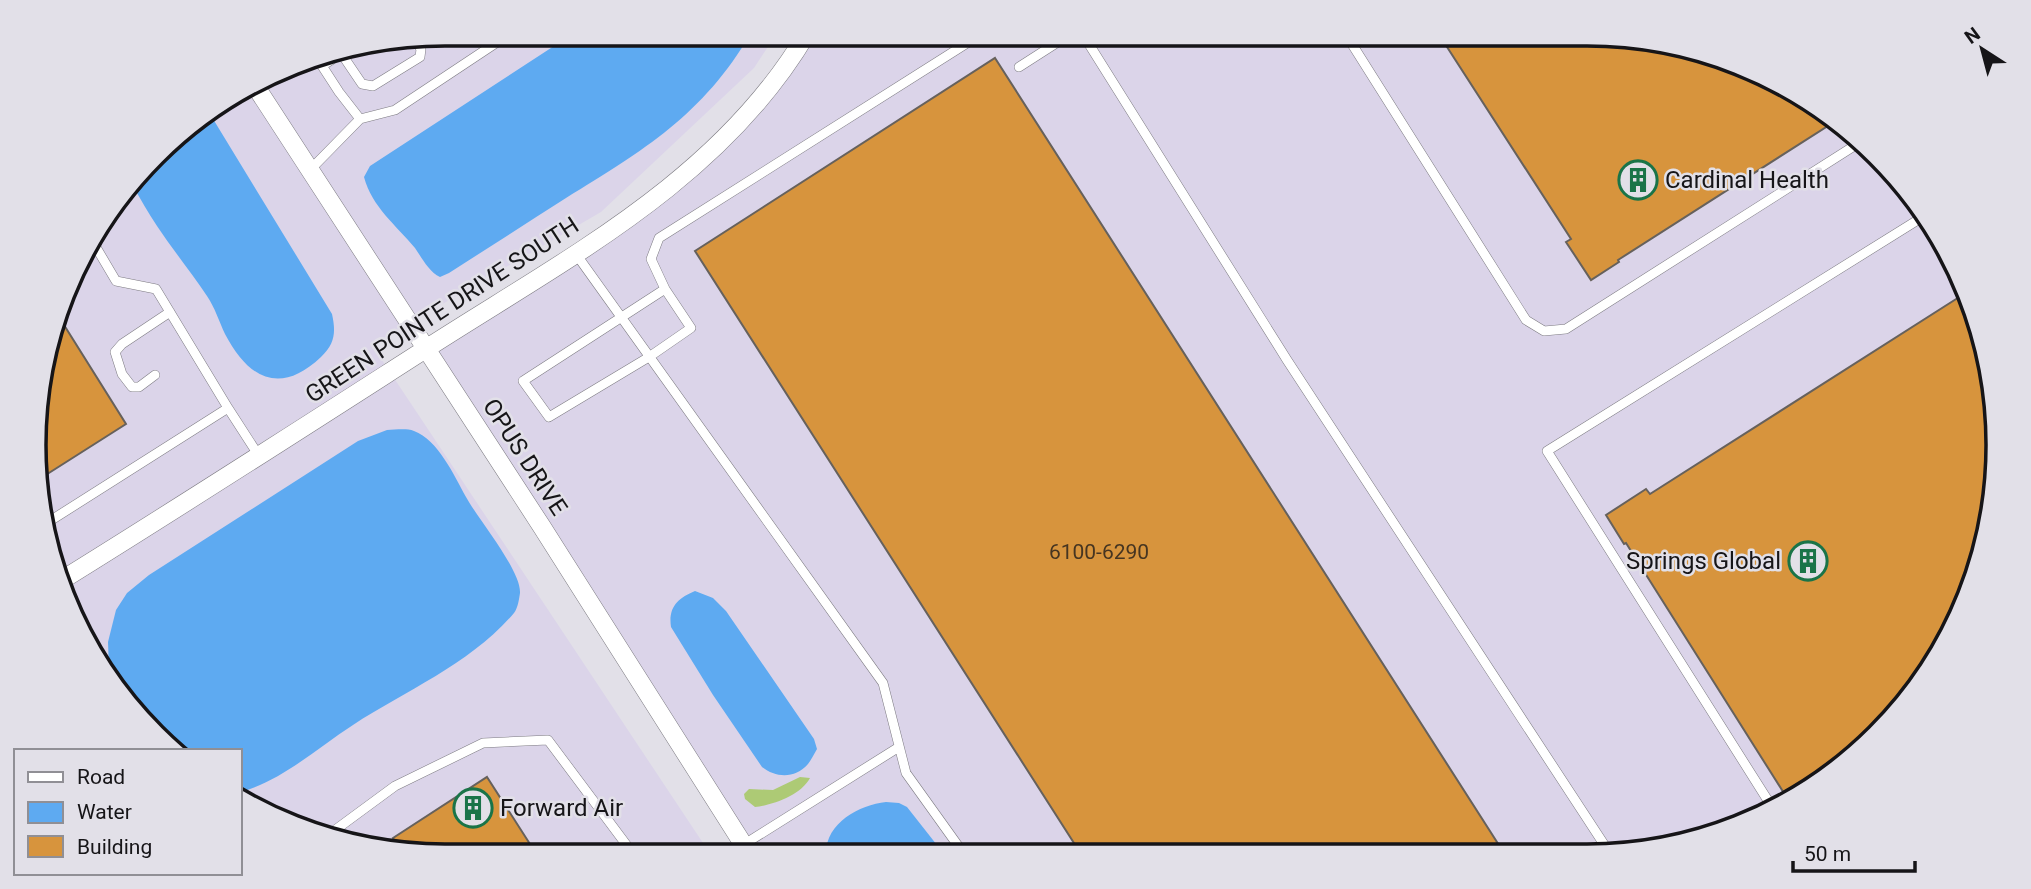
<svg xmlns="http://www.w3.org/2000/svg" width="2031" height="889" font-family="Roboto,sans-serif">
<rect width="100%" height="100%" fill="#e2e0e8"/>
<!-- industrial -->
<path fill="#dbd4e9" d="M445 33H777L754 68 601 212 372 345 711 855 445 856 312 834 240 792V751H171L88 650 41 524V365L88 239 174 135 312 55Z
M807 33H1587L1719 55 1858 136 1956 263 1997 418 1976 577 1928 673 1857 754 1744 824 1641 852 750 855 426 349 692 170Z"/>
<!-- green -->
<path fill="#adca75" d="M800 777 810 778C801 795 773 805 755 807L745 799 744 794 749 789 773 790Z"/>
<!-- water -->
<path fill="#5eaaf1" d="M574 33H751C703 115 644 150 566 198 527 223 488 248 449 273L440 277C429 272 422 258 415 248 396 225 372 207 364 177L370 166Z
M210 114 332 314C336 332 335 344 321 357 281 395 249 380 225 334 219 321 215 308 207 296 191 272 173 250 157 226 148 213 141 199 132 185L174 135Z
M387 430C395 430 406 428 414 431 438 440 454 475 466 497 478 519 521 570 520 593 519 599 518 608 514 613 472 663 407 690 353 725 317 748 282 781 240 792V751H171L114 681 109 669 108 642 116 610 127 593 149 575 358 441Z
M695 591 713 598 726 611 814 739 817 749C814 754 811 760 808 764 795 779 776 778 762 767L713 695 671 627C668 607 678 598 695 591Z
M886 802 899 803 907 807 944 854 826 855C825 823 859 805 886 802Z"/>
<!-- building -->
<path fill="#d7943d" stroke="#66615c" stroke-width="2" d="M1438 33H1587L1719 55 1834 122 1618 260 1619 262 1591 280 1566 242 1571 239Z
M995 58 1504 853 1081 854 695 251Z
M1964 294 1997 418 1976 577 1928 673 1857 754 1787 798 1626 543 1624 544 1606 515 1646 489 1650 494Z
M59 317 126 424 41 478V365Z
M487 777 537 855 444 856 399 848 393 838Z"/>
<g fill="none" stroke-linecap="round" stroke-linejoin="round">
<!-- service casing -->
<g stroke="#7d7b82" stroke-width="10">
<path id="service" d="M1082 33 1287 360 1609 852
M1345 33 1526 320 1544 331 1566 329 1862 141
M341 53 362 84 373 86 420 57 421 49 414 38
M315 55 339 92 360 119 395 110 511 33
M322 66 348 49
M1019 67 1072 33
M309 171 360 119
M576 254 883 683 906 773 964 854
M665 289 691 328 649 357 549 417 523 381 665 289 651 259 659 238 983 33
M155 375 139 387H132L122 374 115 352 122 344 170 312
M228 408 259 456
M42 526 228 408 156 289 116 281 90 237
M1772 807 1547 451 1921 218
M327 836 395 786 483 743 548 740 634 855
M743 845 899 747"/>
</g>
<!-- minor casing -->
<g stroke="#7d7b82" stroke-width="19">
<path id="minor" d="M256 87 542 527 750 855
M62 580C183 505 304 427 424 350 563 260 720 181 807 33"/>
</g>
<!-- service -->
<use href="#service" stroke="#fff" stroke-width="9"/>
<!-- minor -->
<use href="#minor" stroke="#fff" stroke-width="18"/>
</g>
<!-- icons -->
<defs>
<g id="building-ring" transform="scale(2.0125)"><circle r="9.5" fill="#e2e0e8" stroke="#1a7448" stroke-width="1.5"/><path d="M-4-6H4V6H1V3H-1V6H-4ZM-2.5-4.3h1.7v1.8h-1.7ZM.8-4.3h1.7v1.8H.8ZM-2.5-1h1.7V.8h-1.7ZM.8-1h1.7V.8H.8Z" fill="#1a7448"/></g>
</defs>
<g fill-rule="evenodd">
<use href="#building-ring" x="1638" y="180"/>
<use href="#building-ring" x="1808" y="561"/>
<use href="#building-ring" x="473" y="808"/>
</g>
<g text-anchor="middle" stroke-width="5" stroke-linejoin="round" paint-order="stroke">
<!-- number labels -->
<g font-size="21" fill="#463521">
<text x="1099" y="559">6100-6290</text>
</g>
<!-- poi labels -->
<g font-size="24" fill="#161518" stroke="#e2e0e8" text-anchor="start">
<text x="1665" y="188">Cardinal Health</text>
<text x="1781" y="569" text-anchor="end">Springs Global</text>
<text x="500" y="816">Forward Air</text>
</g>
<!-- street labels -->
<g font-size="24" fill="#161518" stroke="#e2e0e8">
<text transform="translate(442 310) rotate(-33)" y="8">GREEN POINTE DRIVE SOUTH</text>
<text transform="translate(525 457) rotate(57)" y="8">OPUS DRIVE</text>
</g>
</g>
<!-- crop -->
<path d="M0 0H2031V889H0ZM445 46H1587A399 399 0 0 1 1986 445V445A399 399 0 0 1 1587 844H445A399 399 0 0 1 46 445V445A399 399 0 0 1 445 46Z" fill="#e2e0e8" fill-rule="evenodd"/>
<path fill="none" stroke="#161518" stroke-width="3.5" d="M445 46H1587A399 399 0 0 1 1986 445V445A399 399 0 0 1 1587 844H445A399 399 0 0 1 46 445V445A399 399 0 0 1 445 46Z"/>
<!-- legend -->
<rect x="14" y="749" width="228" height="126" fill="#e2e0e8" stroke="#908f95" stroke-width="2"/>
<rect x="28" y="772" width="35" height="10" fill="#ffffff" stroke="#908f95" stroke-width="2"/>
<text x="77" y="784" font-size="21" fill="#161518">Road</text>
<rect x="28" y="802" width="35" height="21" fill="#5eaaf1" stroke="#908f95" stroke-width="2"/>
<text x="77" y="819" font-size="21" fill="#161518">Water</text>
<rect x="28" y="836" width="35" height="21" fill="#d7943d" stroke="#908f95" stroke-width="2"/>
<text x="77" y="854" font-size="21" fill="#161518">Building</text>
<!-- north arrow -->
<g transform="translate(1982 49) rotate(324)" stroke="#e2e0e8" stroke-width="5" paint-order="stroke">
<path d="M0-5L12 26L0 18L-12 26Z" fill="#161518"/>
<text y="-10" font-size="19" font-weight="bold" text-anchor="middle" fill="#161518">N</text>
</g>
<!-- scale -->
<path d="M1793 861v10h122v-10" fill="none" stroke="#161518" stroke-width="3.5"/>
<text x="1804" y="861" font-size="21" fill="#161518" stroke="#e2e0e8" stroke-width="5" paint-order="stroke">50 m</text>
</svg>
